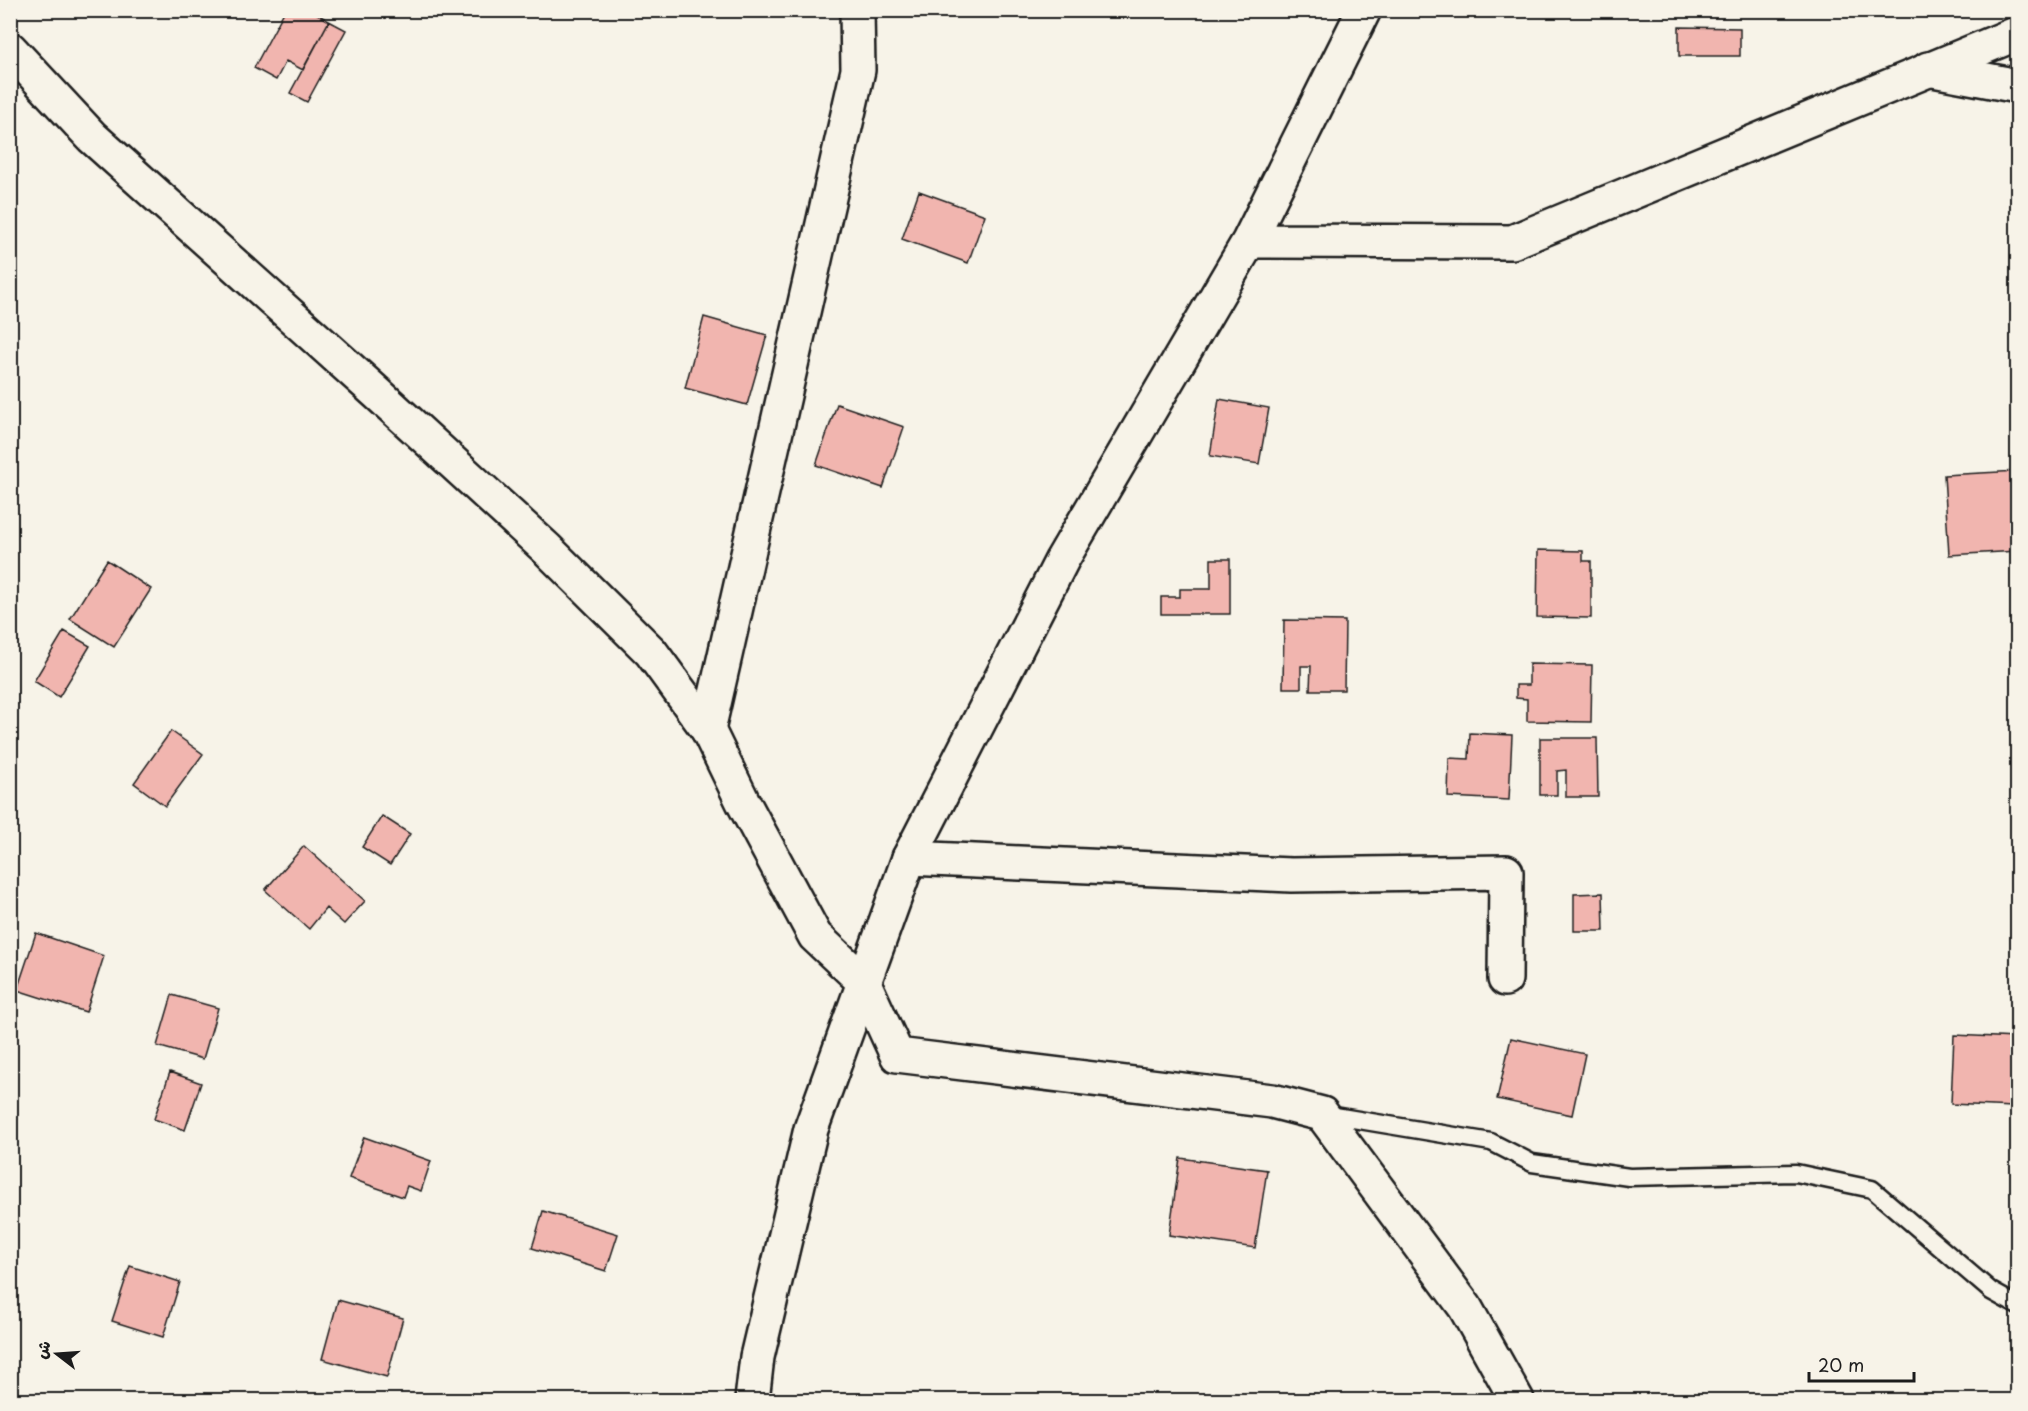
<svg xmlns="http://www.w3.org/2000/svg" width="2028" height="1411" font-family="'Playpen Sans','Playpen Sans Arabic',sans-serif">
<rect width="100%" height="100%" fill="#f7f3e8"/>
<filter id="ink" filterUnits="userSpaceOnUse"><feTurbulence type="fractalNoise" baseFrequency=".0167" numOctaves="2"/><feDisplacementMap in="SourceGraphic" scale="12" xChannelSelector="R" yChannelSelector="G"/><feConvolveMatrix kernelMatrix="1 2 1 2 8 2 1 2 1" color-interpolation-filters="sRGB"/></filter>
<g filter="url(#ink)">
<!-- building -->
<path fill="#f1b5af" stroke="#1c1c1c" stroke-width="1.5" d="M285 10H311L329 21 303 70 286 61 276 80 254 68Z
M329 21 346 30 307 102 290 93Z
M1679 27 1740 28V56H1679Z
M919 191 985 215 968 263 902 239Z
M704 317 767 335 747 405 685 388Z
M1219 399 1269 408 1259 464 1210 456Z
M837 404 904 427 883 488 816 465Z
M2018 471V551L1949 555 1944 475Z
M1538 550 1583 551V561H1591V618L1537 617Z
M1211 559H1230V614H1161V597H1180V589H1211Z
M107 560 151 589 114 647 70 619Z
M1284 620 1345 621 1344 690H1310L1311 666H1301V688H1283Z
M64 631 90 646 59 697 34 681Z
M1529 664 1592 665 1591 722 1527 721V699L1516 698V685H1529Z
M171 731 203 754 165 806 134 783Z
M1470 733 1512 735 1509 800 1448 797 1449 758 1469 759Z
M1540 738H1597L1598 797H1566V770L1557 771V795H1540Z
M382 816 410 834 390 865 362 847Z
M304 846 365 901 344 924 326 908 309 929 265 890Z
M1603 893 1604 931H1574V894Z
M36 933 104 956 86 1012 17 990Z
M172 995 218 1008 203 1059 157 1046Z
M1954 1035 2016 1038 2013 1107 1951 1104Z
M1511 1038 1585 1054 1572 1115 1497 1099Z
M170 1072 201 1083 185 1130 154 1119Z
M364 1137 431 1161 421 1191 407 1186 403 1197 349 1178Z
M1180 1158 1267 1170 1255 1248 1169 1235Z
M543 1211 618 1234 606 1271 532 1248Z
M130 1266 180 1282 163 1337 112 1321Z
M338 1300 403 1318 387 1377 322 1359Z"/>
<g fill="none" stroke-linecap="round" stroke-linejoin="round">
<!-- service casing -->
<g stroke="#1c1c1c" stroke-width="21">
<path id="service" d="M1323 1114 1491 1142 1532 1163 1629 1177 1796 1173 1872 1189 1991 1291 2018 1306"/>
</g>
<!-- minor casing -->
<g stroke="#1c1c1c" stroke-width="38">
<path id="minor" d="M1928 69 2018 86
M708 730 858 70 857 10
M909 858 1291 875 1506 872 1505 979
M863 981 897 1055 1272 1101 1322 1114 1465 1307 1517 1400"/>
</g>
<!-- tertiary casing -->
<g stroke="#1c1c1c" stroke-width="38">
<path id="tertiary" d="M10 49 92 137 377 393 547 549 651 652 708 730 743 802 815 936 863 981
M1249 241 1512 242 2018 33
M752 1400 757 1357 811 1129 909 858 1062 560 1249 241 1364 10"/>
</g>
<!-- service -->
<use href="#service" stroke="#f7f3e8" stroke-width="16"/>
<!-- minor -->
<use href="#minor" stroke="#f7f3e8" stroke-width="33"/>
<!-- tertiary -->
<use href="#tertiary" stroke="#f7f3e8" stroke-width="33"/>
</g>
</g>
<!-- margin -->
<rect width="2028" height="1411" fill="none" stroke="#f7f3e8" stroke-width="36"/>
<rect x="18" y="18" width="1992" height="1375" fill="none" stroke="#1c1c1c" stroke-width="2" filter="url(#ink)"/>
<!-- north arrow -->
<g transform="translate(57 1354) rotate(287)" stroke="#f7f3e8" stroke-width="4.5" paint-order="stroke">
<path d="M0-4.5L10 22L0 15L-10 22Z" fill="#1c1c1c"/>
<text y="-9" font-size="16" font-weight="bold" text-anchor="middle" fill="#1c1c1c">ش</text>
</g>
<!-- scale -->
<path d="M1809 1372v9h105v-9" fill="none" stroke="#1c1c1c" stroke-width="3"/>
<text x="1818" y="1372" font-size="18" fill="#1c1c1c" stroke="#f7f3e8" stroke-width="4.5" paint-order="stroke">20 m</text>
</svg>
